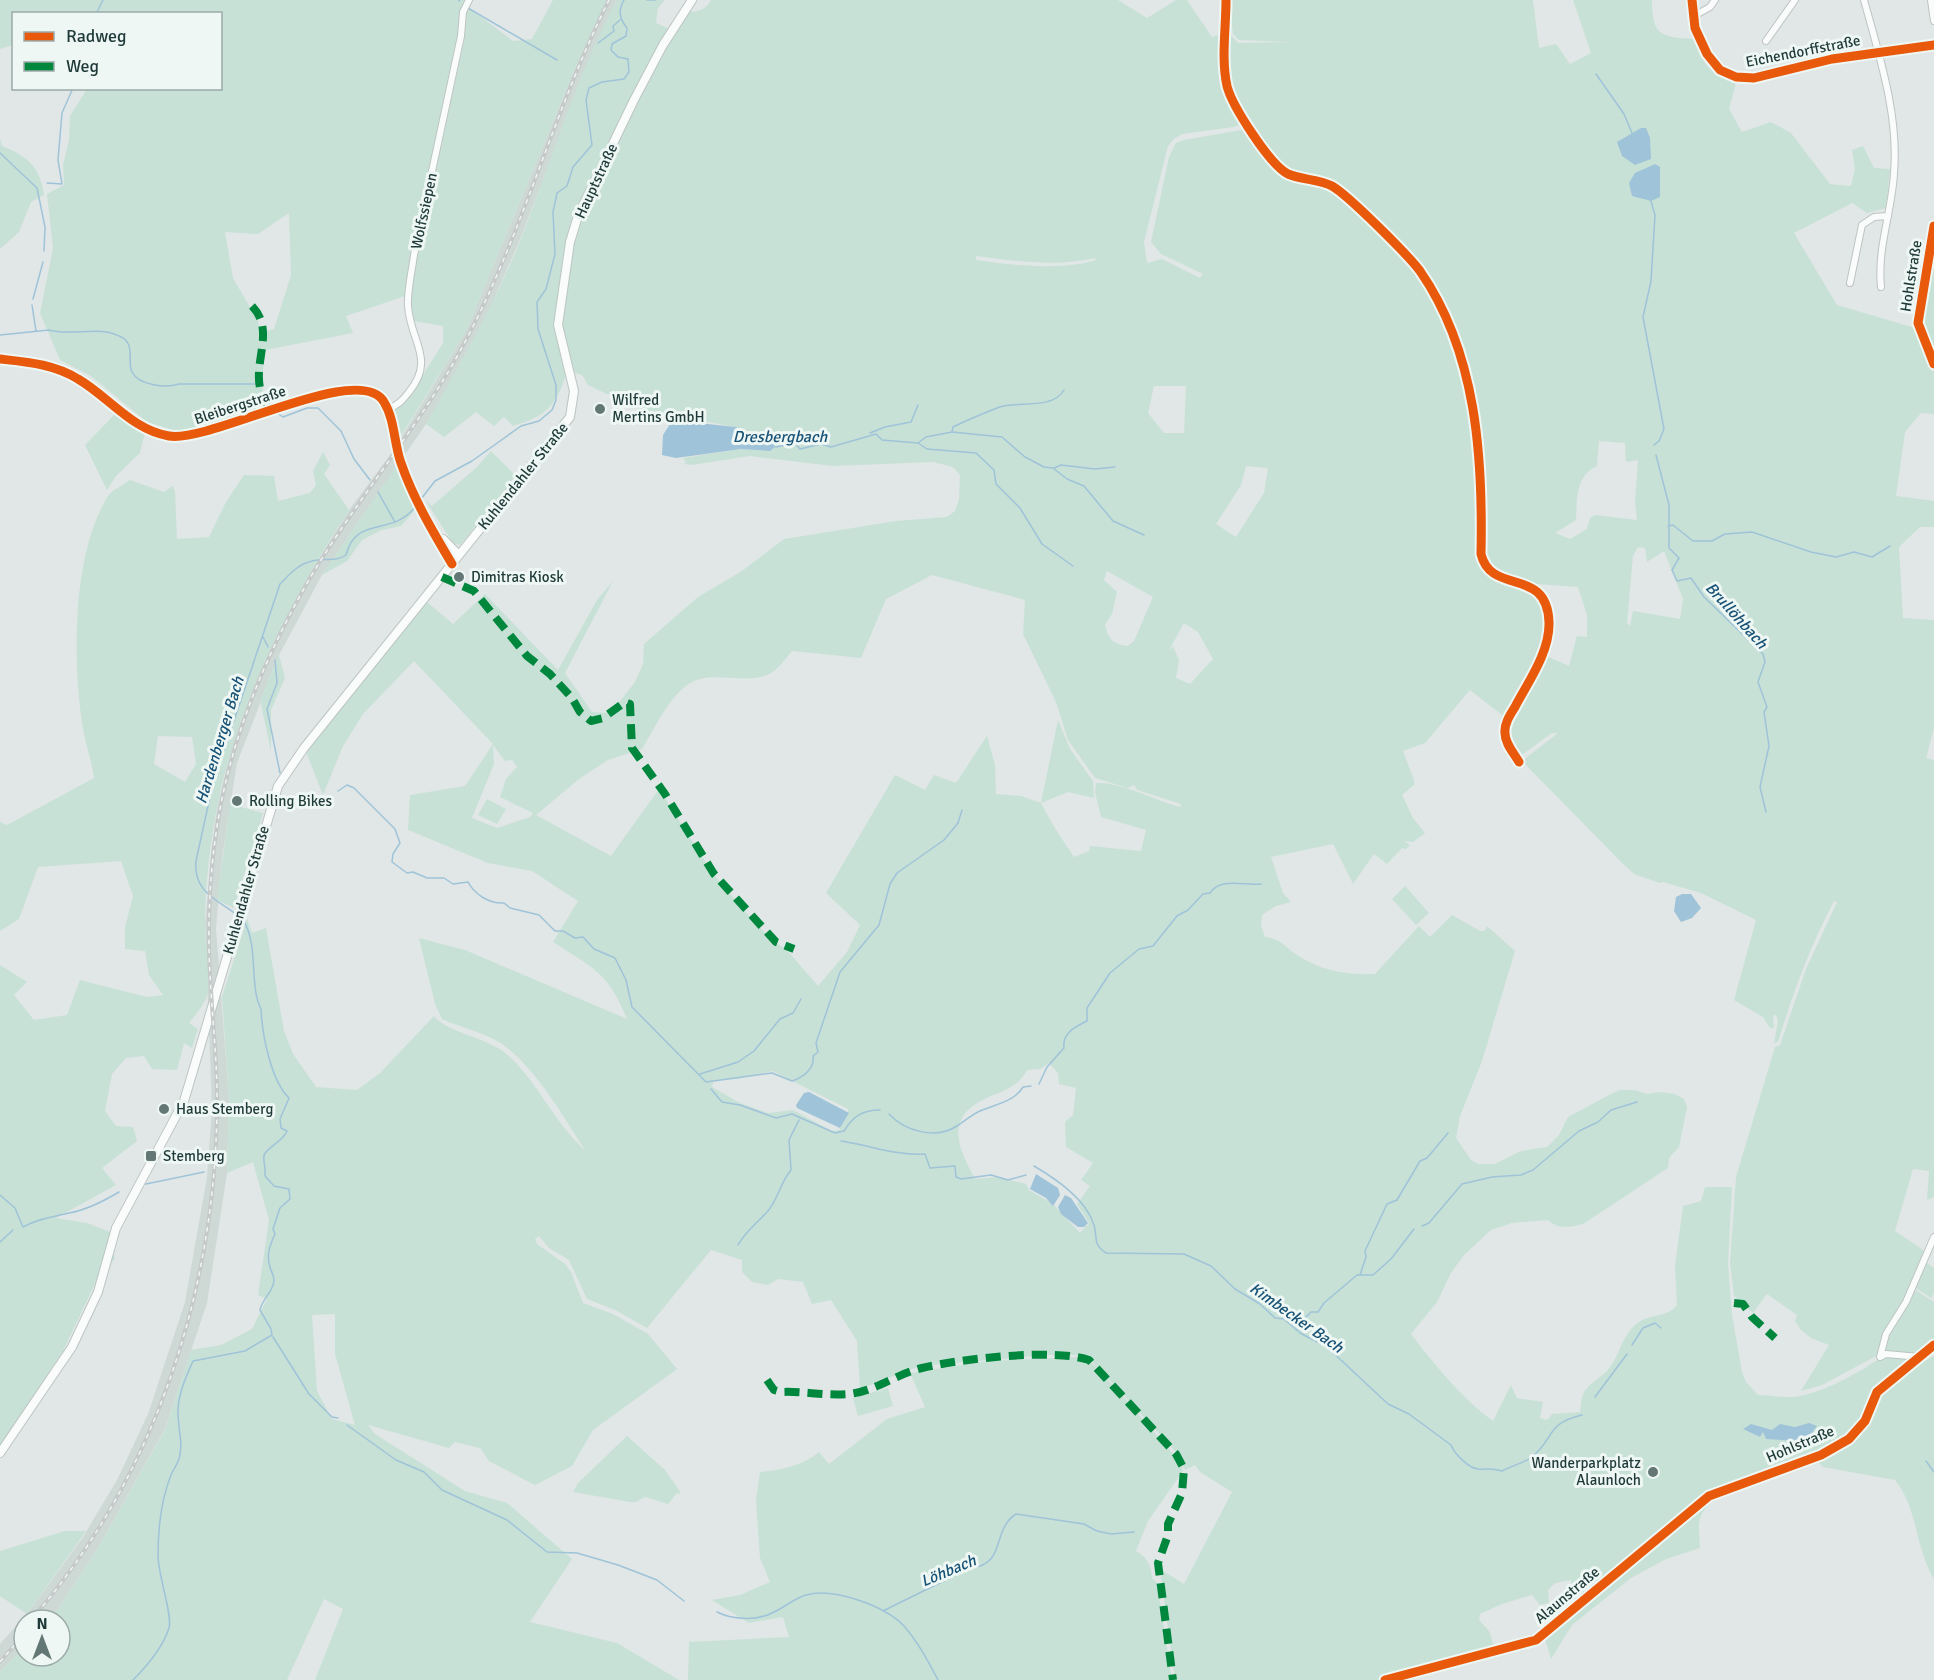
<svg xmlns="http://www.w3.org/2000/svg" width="1934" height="1680" font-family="Signika,sans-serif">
<rect width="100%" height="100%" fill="#e0e7e6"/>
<!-- built -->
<path fill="#ced9d6" d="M607 0H617L588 63 519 242 478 335 426 424 322 575 279 655 237 763 222 858 216 929 229 1100 227 1173 207 1303 165 1429 98 1548 51 1620H24V1648L0 1672V1644L30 1610 83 1537 117 1480 148 1414 185 1302 207 1177 212 1109 205 925 211 854 217 808 233 742 257 677 294 599 349 510 393 451 466 331 579 59Z"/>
<!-- green -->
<path fill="#c8e1d6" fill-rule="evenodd" d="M0 0H468L408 295 346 316 353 333 265 350 262 380 264 407 201 430 177 431 147 422 91 376 60 360 40 313 53 248 47 194 64 185 63 165 69 140 70 116 87 89 220 88V14H14L13 45 0 49ZM289 213 291 275 274 329 260 333 258 321 233 278 225 232 258 234Z
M553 0H607L579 59 466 331 399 439 394 411 406 402 443 343V326L414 321 411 305 416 257 464 41 466 14 469 8 513 41 532 39Z
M617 0H665L658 8 656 23 669 29 686 7 693 12C701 10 707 8 711 0H1118L1147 18 1176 0H1187L1212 37 1222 34C1225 69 1219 89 1240 120L1239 125 1234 127 1182 134 1174 139 1168 146 1144 242 1147 263 1162 259 1200 278 1203 274 1161 254 1151 242 1169 157 1176 143 1184 140 1247 129 1264 151 1294 178 1298 182 1306 181 1308 176C1286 171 1277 160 1264 143 1226 95 1226 72 1228 12L1230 34 1238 43 1290 42 1239 40 1233 34 1229 0H1533L1539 48 1556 44 1570 64 1591 53 1573 0H1652C1652 35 1660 37 1693 39 1704 65 1709 73 1736 83L1729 109 1742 132 1771 122 1791 133 1830 184 1851 186 1855 169 1852 150 1863 146 1874 168 1890 169 1886 208 1867 213 1852 203 1794 233 1837 305 1922 330 1921 322 1934 253V414L1921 413 1905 432 1896 496 1934 501V527H1920L1899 547 1903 618 1934 620V728L1926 758 1934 760V1197L1927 1200 1929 1171 1913 1169 1895 1231 1926 1252 1905 1301 1882 1338 1878 1355 1822 1385 1801 1391 1829 1345 1811 1338 1801 1330 1795 1321 1797 1315 1767 1294 1753 1313 1734 1296 1730 1263 1736 1177 1775 1047 1780 1045 1806 969 1837 902 1834 901C1810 946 1793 993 1778 1042L1774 1043 1778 1021 1776 1015 1773 1016 1774 1028H1770L1763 1017 1734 1000 1756 920 1701 893 1663 882 1660 883 1634 874 1623 864 1522 761 1558 733H1552L1520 756C1490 733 1531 681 1544 655L1569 666 1577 636 1587 637V615L1578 587 1537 584 1516 579C1591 619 1508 685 1502 737L1499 725 1502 715 1470 690 1425 743 1403 751 1414 780V785L1402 795 1413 818 1425 833 1413 842 1404 841 1410 845 1406 849 1402 848 1387 864 1374 854 1353 884 1333 844 1271 857 1283 893 1291 902 1276 906 1262 915 1261 925 1265 937C1281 938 1285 947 1297 955 1321 971 1347 975 1375 974L1419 926 1430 937 1452 915 1480 931H1485L1487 926 1515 951 1482 1061 1460 1116 1456 1138 1471 1160 1478 1164H1495L1521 1151 1547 1147 1559 1135 1568 1117 1609 1095 1620 1090H1635L1647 1094 1660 1092 1675 1094 1684 1099 1687 1107 1679 1147 1669 1158 1668 1168 1583 1224C1570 1227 1559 1230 1548 1220L1512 1223 1491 1230 1464 1255 1451 1273 1437 1302 1411 1334C1436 1366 1460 1397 1493 1421L1511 1385 1517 1398 1543 1402 1540 1418 1547 1420 1552 1414 1580 1412C1581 1407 1581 1399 1583 1394 1587 1385 1600 1378 1607 1371 1621 1355 1621 1334 1639 1322 1650 1314 1669 1317 1677 1305L1675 1266 1683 1206 1701 1201 1705 1187H1732L1728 1263 1732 1315 1742 1372 1746 1382 1758 1395C1771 1395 1788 1399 1800 1396 1829 1390 1859 1372 1884 1356V1343L1912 1288 1934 1302V1340L1870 1394 1860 1422 1865 1430C1868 1420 1870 1407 1875 1398 1882 1385 1920 1360 1934 1356V1579C1915 1548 1918 1508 1895 1480L1823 1467 1815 1459C1787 1469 1711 1488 1701 1516 1697 1525 1700 1538 1700 1548L1666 1559 1631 1578 1572 1625 1551 1659 1545 1639 1577 1605 1574 1601 1571 1580 1555 1583 1548 1590 1549 1603 1540 1605 1532 1595 1502 1604 1480 1614 1479 1620 1489 1631 1495 1649 1381 1680H1175L1160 1569 1184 1584 1232 1492 1200 1472 1195 1465 1185 1470 1177 1453 1090 1359 1076 1355H1046L920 1366 860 1389 857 1341 831 1300 812 1304 803 1282 778 1279 768 1285 752 1282 742 1272V1260L711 1250 647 1328 615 1310 587 1299 569 1260 549 1248 539 1236 535 1239 537 1244 565 1264 571 1272 583 1303 613 1314 648 1334 677 1369 593 1430 572 1466 535 1485 489 1461 480 1448 455 1442 449 1448 368 1425 375 1434 465 1491 507 1503 572 1559 530 1622 617 1643 679 1680H315L343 1609 324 1599 287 1680H0V1672L24 1648V1656H60V1620H51L98 1548 165 1430 191 1350 221 1345 252 1329 267 1299 258 1295 269 1220 253 1162 227 1173 229 1100 222 997 247 918 252 933 266 928 284 1031 293 1054 316 1087 357 1090 380 1073 434 1016C448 1034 490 1037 510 1057 539 1084 555 1124 585 1150 563 1116 535 1067 502 1044 484 1032 462 1028 442 1019L435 1004 419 938 465 950 627 1019C608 972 593 968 553 942L578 901 532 871 488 863 408 830 410 795 465 786 493 744 414 661 363 714 343 746 323 795 306 752 427 602 453 624 485 594 558 670 597 600 613 581 565 673 592 712 606 713 617 705 635 682 643 664 644 644 698 597 742 571 784 539 896 521 947 517 955 511 959 499 960 475 953 467 933 462 833 466 750 456 691 465 684 464 686 462 683 458 741 449 770 451 763 436 751 437 736 427 708 422 670 424 588 385 582 375 573 372 566 375C556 406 545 417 513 426L504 417 494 426 476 412 444 437 426 424C460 364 494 305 520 241 552 161 576 76 617 0ZM976 256C1014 261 1057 267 1095 258L1096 260C1060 271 1012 265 976 260ZM1154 386H1186L1184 433H1164L1148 413ZM1599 441 1625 443 1626 462 1638 460 1635 502 1637 520 1595 515 1590 518 1587 529 1570 539 1555 533 1576 520C1577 501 1575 476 1597 466ZM1246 466 1268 468 1264 493 1236 537 1216 524 1241 485ZM1638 547 1645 548 1647 562 1664 551 1683 599 1680 619 1633 611 1630 626 1627 623 1633 556ZM1107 571 1153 597 1134 641 1128 646C1114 645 1108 639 1105 625L1112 614 1117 592 1104 580ZM932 575 1025 600 1023 634 1056 702 1068 740 1095 778 1128 788 1134 785 1137 790 1181 804V807C1154 801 1124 782 1096 783L1095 792 1101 817 1146 830 1141 851 1090 846 1089 851 1074 857C1062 839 1051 823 1041 803L1068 792 1094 798 1093 781 1070 749 1058 720 1041 803 1021 796 996 794 995 765 987 736 956 783 934 775 925 790 895 775 826 893 860 925 847 952 818 986 787 950 776 943 756 924 714 875 659 789 611 856 536 815 579 779 608 760 642 749C655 728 667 700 687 685 710 668 744 686 769 674 778 670 786 658 792 651L861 658 886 599ZM1184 623 1198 632 1213 659 1190 684 1176 678 1179 660 1173 646 1168 652ZM493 745 505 761 512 760 517 767 506 779 500 797 533 813 530 817 497 828 472 818 494 764ZM1049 1063 1058 1073 1059 1084 1076 1088 1073 1115 1065 1122 1066 1147 1093 1163 1081 1180 1090 1186 1077 1204 1089 1223 1080 1233 1053 1204 1029 1190 1026 1184 998 1177 975 1179C957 1146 944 1116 989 1097 1004 1091 1019 1086 1027 1070L1040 1069ZM772 1071 848 1109V1114L839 1130 832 1131 793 1110 768 1113 740 1103 712 1087 714 1080 739 1079ZM335 1314V1354L355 1425 332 1419 317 1391 312 1315Z
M0 139 2 146C28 156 40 167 44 195L31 202 19 232 0 249Z
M116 413 132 427 145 432 140 453 116 476 107 490 85 445Z
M491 451 516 476 460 545 453 543 425 500 432 506 477 467Z
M323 452 330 465 324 474 349 510C289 602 239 699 217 807 210 845 205 886 205 924 205 945 211 967 209 988 207 1002 197 1013 189 1023L198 1029 192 1048 184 1043 177 1070 152 1069 144 1056 126 1058 112 1074 105 1111 116 1126 133 1127 137 1141 102 1168 116 1185 56 1218 87 1223 110 1232 115 1259 99 1275 63 1351 0 1445V965L27 982 14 995 34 1020 67 1015 80 980 147 997 163 995 149 975 145 951 125 949V927L133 896 121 861 38 867 19 919 0 931V822L7 825 94 778C91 756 83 737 81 716 73 652 73 552 108 496 112 490 123 485 130 480L164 492 172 486 175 491 177 539 209 537 226 502 244 475 274 476 278 501 310 493 316 485 313 471ZM158 736 192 737 196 764 185 782 154 764Z
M397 465 417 508 401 526 382 530 362 540 347 561 322 575Z
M279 655 285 678 271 710V751L260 700Z
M487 799 506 809 497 824 478 815Z
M230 804 263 813 234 908 217 900Z
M1405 886 1429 913 1416 925 1392 899Z
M1925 1262 1934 1268V1293L1931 1298 1914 1287Z
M1076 1357 1089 1361 1097 1367 1182 1464 1183 1471 1148 1521 1136 1551C1147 1557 1151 1565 1152 1578L1157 1583 1172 1680H688L689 1642 789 1637 783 1617 749 1623 712 1600 740 1595 770 1582 760 1558 756 1501 760 1472C780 1470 803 1466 819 1452L829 1464 887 1419 925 1407 910 1373 989 1361Z
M888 1388 893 1406 858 1416 853 1398Z
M627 1436 665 1470 681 1493 676 1494 668 1504 645 1497 636 1502H630L573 1492 578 1483Z
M65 1531H86L27 1614 0 1596V1551Z"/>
<!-- water -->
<path fill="#9fc3d8" d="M1641 128H1646L1650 138 1651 159 1635 165 1622 156 1617 142Z
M1655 164 1660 167V197L1651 201 1632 196 1629 183 1635 173Z
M689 422 736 427 751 437H771L775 447 770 451 741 449 676 458 662 455 663 435 670 424Z
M1682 894H1691L1701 908 1692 918 1681 922 1674 911 1676 897Z
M809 1092 849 1113 840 1128 797 1108 796 1105 804 1093Z
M1036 1174 1058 1188 1060 1195 1053 1206 1046 1198 1030 1189Z
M1065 1195 1071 1198 1088 1223 1084 1227H1078L1061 1214 1058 1207Z
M1809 1423 1817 1426 1813 1431 1812 1437 1800 1441 1766 1439 1763 1432 1760 1437 1743 1429 1751 1424 1772 1430 1780 1424 1795 1427Z"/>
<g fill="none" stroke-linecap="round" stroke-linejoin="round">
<!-- stream -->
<path stroke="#9fc3d8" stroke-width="1.5" d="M647 0H655
M459 1 460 0
M468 8 557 60
M96 14 103 0
M598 43 614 31 613 26 620 20
M1596 74 1624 114 1632 133
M0 153 37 188 45 227 44 251
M47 183 62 184 58 160 62 113 73 88
M1651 201 1655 215 1651 281 1643 317 1664 429 1659 441 1654 445
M33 299 43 262
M32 305 36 331
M0 335 49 330C73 337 100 324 123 338 135 346 127 362 132 372 139 386 167 388 179 384H258
M277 413 283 417 307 408H318L341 431 354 459 370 480
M952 432 953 427C967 420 982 414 997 408 1015 400 1052 411 1064 390
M870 433 885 427 911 422 918 405
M918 443 927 449 976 453 994 470 996 484 1020 508 1042 544 1073 566
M776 447 795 443 800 449 821 444 831 447 876 434 882 440 918 443 926 437 952 432 1002 437 1025 457 1044 467 1053 468 1067 479 1084 486 1113 521 1144 535
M1656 455 1669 505V548L1679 558 1672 570 1677 581 1691 578 1704 597 1763 654 1765 662 1758 682 1767 707 1764 712 1769 746 1760 787 1766 812
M1054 468 1061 465 1095 469 1115 467
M378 492 395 522
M421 499 435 481 472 461 521 426 539 421 552 410 556 400V385L538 329 537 302 546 289 555 254 553 212 557 193 567 186 573 167 592 145 586 100 589 88 602 82 624 79 629 72 628 59 618 57 611 50 612 44 626 36 627 28C619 18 618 11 624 0
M1668 526 1673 525 1693 541H1712L1725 534 1752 532 1811 552 1836 557 1854 552 1872 557 1890 546
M263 637 268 647
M275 660 277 683 267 709 280 773
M338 791 347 785 354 788 395 829 400 843 393 854 392 862 407 873 413 872 427 878H444L453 884 468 882C475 895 490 904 504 903L510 908 539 915 555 931H563L575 938 583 937 594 949 615 958 626 980 632 1007 706 1082 772 1073 792 1081C804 1077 815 1068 813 1056L818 1052 816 1043 840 972 879 925 890 884 897 873 944 840 958 823 962 810
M237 915C216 899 193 891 196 861L213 783 280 584C290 574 298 564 312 561 325 557 334 563 346 555 356 515 392 537 415 507
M700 1074 738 1062 754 1051 780 1019 793 1013 801 999
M1039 1084 1047 1067 1064 1048C1062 1033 1075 1027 1087 1021V1008L1110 973 1139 949 1153 946 1177 916 1188 910 1203 894 1210 893C1221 877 1244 886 1261 884
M711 1089 722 1102 740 1105 776 1118 792 1114 835 1133 844 1131C853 1116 863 1110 880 1110
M889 1114C905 1131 935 1140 957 1126 965 1121 971 1115 980 1111 996 1104 1014 1102 1023 1087L1031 1086
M841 1141C869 1145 896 1156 925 1154L930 1168 955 1166 956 1177 961 1179 991 1175 1008 1180 1026 1175
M1034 1166C1056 1179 1086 1199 1094 1225 1098 1238 1092 1244 1106 1253L1184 1254 1211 1266 1235 1289 1260 1304 1275 1318 1284 1319 1300 1333 1327 1347 1388 1404 1409 1414 1451 1445C1454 1453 1468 1468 1478 1469 1488 1470 1488 1467 1502 1471 1511 1466 1524 1463 1532 1457 1556 1437 1545 1424 1582 1415
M146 1184 204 1172
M0 1195 15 1208 23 1227C39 1218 53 1217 69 1213 86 1210 104 1201 119 1192
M1422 1226 1429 1223 1462 1184 1492 1177 1521 1175 1533 1170 1579 1131 1598 1122 1611 1110 1637 1102
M0 1242 13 1230
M738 1245C746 1231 756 1224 767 1212 778 1200 780 1183 791 1170L789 1140 799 1120
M1360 1275 1366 1257 1365 1251 1387 1204 1397 1200 1420 1161 1427 1158 1448 1133
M1296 1330 1304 1326V1319L1311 1312H1318L1324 1303 1357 1275H1373L1391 1259 1414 1229
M273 1337 309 1394 332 1417 338 1418
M1632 1345 1643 1328 1655 1323 1661 1328
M1595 1397 1627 1354
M347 1425 396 1460 424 1472 442 1490 507 1520 547 1552 577 1553 618 1565 657 1580 684 1601
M1926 1461 1934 1472
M883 1611 970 1568C1007 1565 991 1530 1016 1514L1084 1524 1097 1531 1111 1534 1134 1532
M717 1612C733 1620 758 1621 774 1612 785 1607 795 1598 806 1595 833 1587 885 1606 904 1626 918 1642 928 1661 938 1680
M133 1680C147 1666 163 1647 169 1628 173 1616 158 1575 158 1556 158 1530 161 1500 171 1475 173 1470 177 1465 179 1459 184 1442 177 1426 178 1409 179 1392 186 1377 193 1361L245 1351 272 1335 271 1329 260 1310C262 1299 274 1291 274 1280 274 1276 271 1271 270 1267 266 1255 270 1245 275 1234L273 1229 280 1208 290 1199 289 1189 274 1186 265 1176C266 1168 263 1162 264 1156 265 1148 283 1142 287 1131L281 1128 280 1119 289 1098C271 1081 262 1034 261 1009 249 987 259 944 243 920"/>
<!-- street casing -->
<g stroke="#bdc4c3" stroke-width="8">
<path id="street" d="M1226 0C1226 28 1221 59 1227 86 1232 106 1270 165 1288 174 1302 180 1319 179 1332 186 1348 195 1409 256 1420 271 1477 353 1483 458 1481 554 1491 596 1547 566 1549 622 1550 652 1528 682 1515 707 1510 715 1504 724 1505 733 1505 744 1514 753 1519 762
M1692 0 1695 28 1707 54 1720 70 1736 77 1754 78 1832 59 1934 45
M1864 0C1879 55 1899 115 1894 173 1892 212 1877 247 1881 287
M1931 0 1934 21
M1694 16 1710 7 1715 0
M1766 41 1795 0
M1934 226 1918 323 1934 364
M1850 283 1862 225 1874 217 1888 216
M388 409C398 405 402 401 409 392 436 359 410 341 408 306 407 290 412 271 414 255L461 36 463 12 469 0
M1920 1357 1886 1354 1880 1357 1886 1334 1906 1302 1934 1237
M1385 1680 1536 1640 1709 1496 1821 1455 1849 1439 1865 1421 1877 1392 1934 1345"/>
</g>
<!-- secondary casing -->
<g stroke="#bcc5c3" stroke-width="10">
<path id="secondary" d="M0 359C27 362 54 364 78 379 109 397 132 430 169 436 212 443 360 360 384 402 395 420 394 444 401 463 413 498 433 532 452 564
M443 539 459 555
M0 1453 72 1347 98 1292 116 1228 184 1101 278 786 304 748 570 417 574 391 558 325 570 242 578 216 634 100 663 45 692 0"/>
</g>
<!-- street -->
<use href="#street" stroke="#fafbfb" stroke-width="6"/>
<!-- secondary -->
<use href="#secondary" stroke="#fafbfb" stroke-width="8"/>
<!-- rail casing -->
<g stroke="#c6c9c9" stroke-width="4">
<path id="rail" d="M31 1620C158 1474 219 1281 217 1090 216 1043 210 996 209 949 208 887 214 824 230 765 248 699 276 637 310 578 358 497 421 425 465 342 523 233 554 110 609 0
M0 1662 24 1634"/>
</g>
<!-- rail -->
<use href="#rail" stroke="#eef7f4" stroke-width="1.5" stroke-dasharray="4.5" stroke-linecap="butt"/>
<!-- quiet -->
<path stroke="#00873e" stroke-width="8" stroke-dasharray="15 8" stroke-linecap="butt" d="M252 306C275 330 254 359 260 388 261 395 266 404 269 410
M442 577 474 591 527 656 550 674 572 698 580 712 591 721 603 718 625 702 630 704 632 748 665 794 714 874 776 942 794 949
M1734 1303 1743 1304 1752 1317 1775 1338
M767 1380 774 1390 781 1392C803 1391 826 1396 849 1394 876 1391 896 1374 922 1368 959 1359 1054 1348 1089 1360L1176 1454 1184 1469 1182 1493 1168 1524V1535L1158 1563 1173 1680"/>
<!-- cycleway casing -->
<g stroke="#eef7f4" stroke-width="13">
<path id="cycleway" d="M1226 0C1226 28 1221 59 1227 86 1232 106 1270 165 1288 174 1302 180 1319 179 1332 186 1348 195 1409 256 1420 271 1477 353 1483 458 1481 554 1491 596 1547 566 1549 622 1550 652 1528 682 1515 707 1510 715 1504 724 1505 733 1505 744 1514 753 1519 762
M1692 0 1695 28 1707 54 1720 70 1736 77 1754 78 1832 59 1934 45
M1934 226 1918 323 1934 364
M0 359C27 362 54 364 78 379 109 397 132 430 169 436 212 443 360 360 384 402 395 420 394 444 401 463 413 498 433 532 452 564
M1385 1680 1536 1640 1709 1496 1821 1455 1849 1439 1865 1421 1877 1392 1934 1345"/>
</g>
<!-- cycleway -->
<use href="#cycleway" stroke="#e8590c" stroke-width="9"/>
</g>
<!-- markers -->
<g fill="#637775" stroke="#eef7f4" stroke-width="2">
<circle cx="600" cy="409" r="6"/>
<circle cx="459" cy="577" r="6"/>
<circle cx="237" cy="801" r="6"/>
<circle cx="164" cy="1109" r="6"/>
<rect x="145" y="1150" width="12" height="12" rx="3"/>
<circle cx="1653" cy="1472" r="6"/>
</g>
<g text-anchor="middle" stroke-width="6" stroke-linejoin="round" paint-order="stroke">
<!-- street labels -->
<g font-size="15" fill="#1f3a38" stroke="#eef7f4">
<text transform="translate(1803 51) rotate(-11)" y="5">Eichendorffstraße</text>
<text transform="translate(596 181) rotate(-65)" y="5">Hauptstraße</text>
<text transform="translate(424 211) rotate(-78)" y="5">Wolfssiepen</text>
<text transform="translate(1911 276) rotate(-81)" y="5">Hohlstraße</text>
<text transform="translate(240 405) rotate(-18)" y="5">Bleibergstraße</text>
<text transform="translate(523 476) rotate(-51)" y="5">Kuhlendahler Straße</text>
<text transform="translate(246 890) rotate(-74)" y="5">Kuhlendahler Straße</text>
<text transform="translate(1800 1444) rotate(-23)" y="5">Hohlstraße</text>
<text transform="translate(1567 1595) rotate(-40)" y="5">Alaunstraße</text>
</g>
<!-- poi labels -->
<g font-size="15" fill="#1f3a38" stroke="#eef7f4" text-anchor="start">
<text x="612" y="405">Wilfred<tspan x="612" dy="17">Mertins GmbH</tspan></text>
<text x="471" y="582">Dimitras Kiosk</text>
<text x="249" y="806">Rolling Bikes</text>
<text x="176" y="1114">Haus Stemberg</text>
<text x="163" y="1161">Stemberg</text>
<text x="1641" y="1468" text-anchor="end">Wanderparkplatz<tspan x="1641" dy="17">Alaunloch</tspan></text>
</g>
<!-- water labels -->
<g font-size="16" font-style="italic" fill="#185276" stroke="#eef7f4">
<text x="780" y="442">Dresbergbach</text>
<text transform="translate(1737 615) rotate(48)" y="6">Brullöhbach</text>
<text transform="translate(219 740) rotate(-73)" y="6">Hardenberger Bach</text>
<text transform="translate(1297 1317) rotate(35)" y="6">Kimbecker Bach</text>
<text transform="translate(948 1570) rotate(-23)" y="6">Löhbach</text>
</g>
</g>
<!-- legend -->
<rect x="12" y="12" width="210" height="78" fill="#eef7f4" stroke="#9baba9" stroke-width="1.5"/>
<rect x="24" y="32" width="30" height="9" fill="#e8590c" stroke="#9baba9" stroke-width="1.5"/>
<text x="66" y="42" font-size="18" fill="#1f3a38">Radweg</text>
<rect x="24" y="62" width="30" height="9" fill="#00873e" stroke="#9baba9" stroke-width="1.5"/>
<text x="66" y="72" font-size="18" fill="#1f3a38">Weg</text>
<!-- north arrow -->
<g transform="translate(42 1638)"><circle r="28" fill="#eef7f4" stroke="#9baba9" stroke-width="1.5"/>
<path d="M0-4.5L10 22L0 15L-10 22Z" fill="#637775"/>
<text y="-9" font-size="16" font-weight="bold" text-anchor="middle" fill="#1f3a38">N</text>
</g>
</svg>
